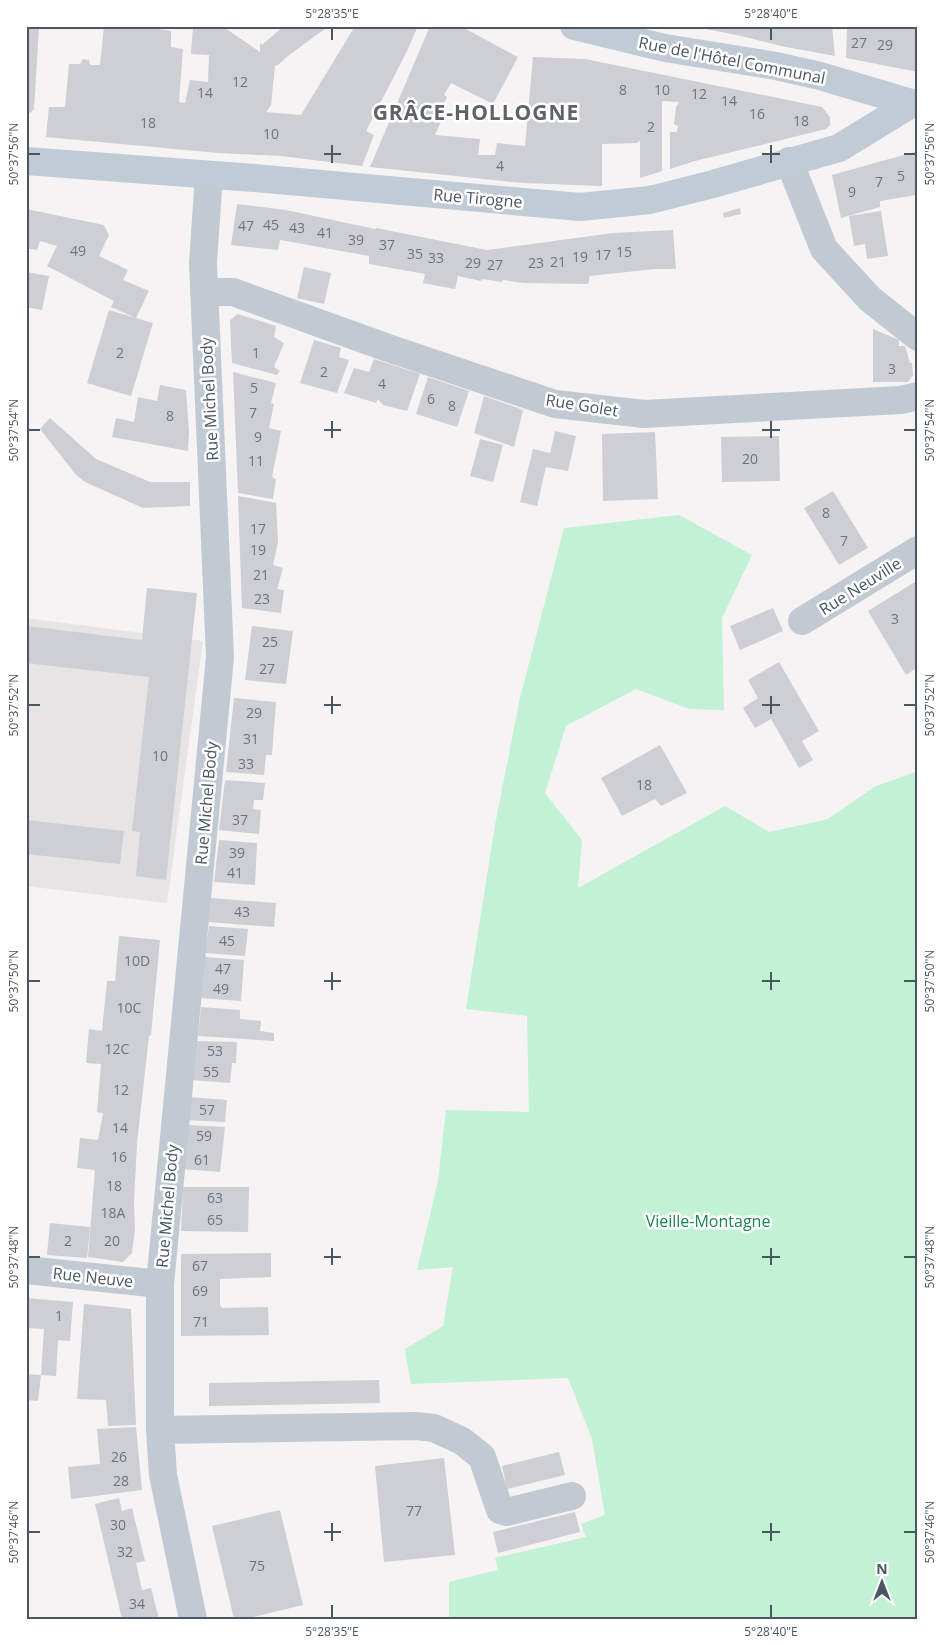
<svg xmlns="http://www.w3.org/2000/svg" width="944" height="1645" font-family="'Open Sans',sans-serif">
<rect width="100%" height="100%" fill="#f5f3f3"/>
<!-- education -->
<path fill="#e6e4e5" d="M26 618 203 641 167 903 26 886Z"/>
<!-- green -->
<path fill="#c3f1d5" d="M679 515 752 555 722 618 724 710 689 709 636 689 566 726 545 793 582 840 578 888 725 806 769 832 828 819 874 787 918 771V1619H449V1582L498 1570 495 1558 586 1537 581 1524 605 1515 592 1439 568 1378 411 1384 405 1349 443 1326 453 1267 417 1270 438 1181 446 1110 529 1112 527 1016 466 1009 495 825 520 698 564 528Z"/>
<!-- building -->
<path fill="#cdcfd5" d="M26 26 39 27 34 109 30 113 26 112Z
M104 26H141L171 31V47L183 49 179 102 185 103 190 80 208 82 209 55 191 54 193 26H222L260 52V43L262 45 284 26H329L289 55 278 65 275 66 271 105 266 112 301 115 355 26H418L407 51 366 131 374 135 362 166 281 156 218 153 46 137 49 107H65L69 64H80L83 59 89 60 90 65H100Z
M430 26H460L518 57 493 104 451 83 444 95 447 97 439 113 444 115 435 135 480 139 478 155H495L497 143 525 146 533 57 585 59 822 107 830 117V125L826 129 695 161 670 169V132H677L678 126 674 124 676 107 679 102 662 101V171L640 178V141L637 143 602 144V186L523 183 370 167Z
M691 26H832L835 56 781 46 741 36Z
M852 26H918V72L846 58 847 27Z
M918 151V192H916V195L880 201V207L841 218 832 175Z
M237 204 286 210 375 229 376 228 487 250 613 233 673 230 676 269H655L590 276 588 284 523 283 503 280 502 282 482 279 481 281 458 276 455 289 423 283 425 274 369 264V256L280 240 278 250 231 245Z
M740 208 741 214 724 218 723 213Z
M26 209 104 225 109 235 99 256 128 270 123 280 149 291 136 318 111 307 114 301 47 266 57 246 40 241 37 250 26 248Z
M881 211 888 256 867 259 865 244 854 246 849 216Z
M304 267 331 273 324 304 297 298Z
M26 272 49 276 42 310 26 307Z
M109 310 153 323 131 396 87 383Z
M238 314 276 326 274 337 284 343 274 367 280 371 277 375 232 363 230 320Z
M873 329 899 340V346H905L910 363H912L913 375 908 382H873Z
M314 340 341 348 339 357 349 360 337 393 300 383Z
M374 359 420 374 407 411 383 405 378 399 376 403 344 393 354 368 369 372Z
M233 372 276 383 271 403 274 404 269 428 281 431 272 477 276 479 273 499 238 493Z
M428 377 469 391 457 427 416 414Z
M160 385 186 390 189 432 188 451 112 437 116 418 134 422 138 397 157 401Z
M484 396 523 410 514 447 474 433Z
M50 418 96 459 150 482H190V506L143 508 85 482 76 475 40 429Z
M555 431 576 436 568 471 546 467 537 506 520 502 533 449 550 453Z
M655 432 658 499 603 501 602 434Z
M779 436 780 481 722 482 721 437Z
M480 439 503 445 493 482 470 476Z
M833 491 868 548 839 565 804 508Z
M238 496 276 503 278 542 273 565 283 568 277 589 284 590 281 613 242 608Z
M918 580V667L906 675 868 611Z
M147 588 197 593 166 880 136 876 140 832 132 831 149 677 26 663V626L142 640Z
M773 608 783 631 740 650 730 626Z
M252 626 293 631 286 684 245 680Z
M779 662 819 731 802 741 813 760 799 768 771 719 755 728 743 708 758 698 748 680Z
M234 698 276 702 272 755H266L264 775 226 772Z
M660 745 687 793 661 806 655 799 622 816 601 778Z
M225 780 265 783 263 800H254L253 809 261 810 259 834 219 830Z
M26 820 124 831 120 864 26 854Z
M219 840 257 843 255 885 214 882Z
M211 898 276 903 274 927 208 922Z
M209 926 248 929 245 956 205 953Z
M119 936 160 940 151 1035 149 1036 137 1143 134 1201 135 1229 132 1253 123 1262 88 1257 95 1170 77 1168 80 1138 98 1140 103 1113 97 1112 101 1064 86 1063 89 1029 102 1031 107 981H115Z
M205 957 244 960 241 1001 200 998Z
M201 1007 240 1010V1019L261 1021 260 1031 274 1033V1041L198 1036Z
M196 1041 237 1042 236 1063H232L230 1083 190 1080Z
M189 1097 227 1100 225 1122 186 1120Z
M186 1125 225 1127 220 1172 182 1169Z
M183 1187H249L248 1232 181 1231Z
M50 1223 90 1227 87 1258 47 1255Z
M271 1253V1277L220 1279V1305L222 1308 268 1307 269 1335 181 1336V1254Z
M26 1298 73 1302 70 1341 58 1340 56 1376 41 1375 44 1329 26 1328Z
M84 1304 131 1309 136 1425 108 1426 106 1400 77 1399Z
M26 1374 41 1375 38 1401 26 1400Z
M379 1380 380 1403 209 1406V1383Z
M136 1427 142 1490 71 1499 68 1467 100 1464 97 1429Z
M559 1452 565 1475 507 1489 502 1466Z
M444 1458 455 1555 384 1562 375 1466Z
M119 1498 122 1511 132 1508 145 1561 136 1563 142 1590 151 1588 159 1619H122L95 1504Z
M280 1510 303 1605 245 1619H234L212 1526Z
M575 1512 580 1532 498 1553 493 1532Z"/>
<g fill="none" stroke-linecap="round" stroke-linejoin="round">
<!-- street -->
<path stroke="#c1cad2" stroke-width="28" d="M789 161 824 249 870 299 918 337
M204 292H233L388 348 555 404 644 414 901 400 918 396
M802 621 918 550
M26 1270 160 1284
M160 1430 416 1426 434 1428 462 1441 482 1457 500 1510 507 1512 572 1496
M193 1619 163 1475 160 1430V1284L220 657 203 263 209 175"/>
<!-- secondary -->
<path stroke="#c1cbd6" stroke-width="28" d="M574 26 665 48 776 66 820 76 918 105
M26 161 254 178 580 207 650 200 713 184 839 148 911 104"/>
</g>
<!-- ticks -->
<path fill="none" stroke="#4a5661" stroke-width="2" d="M332 28V40M771 28V40M332 145V163M771 145V163M28 154H40M324 154H341M762 154H780M904 154H916M332 421V438M771 421V438M28 430H40M324 430H341M762 430H780M904 430H916M332 696V714M771 696V714M28 705H40M324 705H341M762 705H780M904 705H916M332 972V990M771 972V990M28 981H40M324 981H341M762 981H780M904 981H916M332 1248V1265M771 1248V1265M28 1257H40M324 1257H341M762 1257H780M904 1257H916M332 1523V1541M771 1523V1541M28 1532H40M324 1532H341M762 1532H780M904 1532H916M332 1605V1618M771 1605V1618"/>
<g text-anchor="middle" stroke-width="5" stroke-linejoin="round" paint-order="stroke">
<!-- number labels -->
<g font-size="14" fill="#6b747e">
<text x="859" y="48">27</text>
<text x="885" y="50">29</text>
<text x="240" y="87">12</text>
<text x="623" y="95">8</text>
<text x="662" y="95">10</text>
<text x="205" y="98">14</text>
<text x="699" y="99">12</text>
<text x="729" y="106">14</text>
<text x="757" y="119">16</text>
<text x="801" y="126">18</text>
<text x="148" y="128">18</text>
<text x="651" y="132">2</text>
<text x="271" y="139">10</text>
<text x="500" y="171">4</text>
<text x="901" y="181">5</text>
<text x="879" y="187">7</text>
<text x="852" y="197">9</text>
<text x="271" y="230">45</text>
<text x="246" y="231">47</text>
<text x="297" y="233">43</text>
<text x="325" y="238">41</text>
<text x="356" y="245">39</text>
<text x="387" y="250">37</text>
<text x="78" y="256">49</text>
<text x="624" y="257">15</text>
<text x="415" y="259">35</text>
<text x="603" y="260">17</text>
<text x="580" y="262">19</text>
<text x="436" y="263">33</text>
<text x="558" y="267">21</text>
<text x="473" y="268">29</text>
<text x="536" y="268">23</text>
<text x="495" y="270">27</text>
<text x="120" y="358">2</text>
<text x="256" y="358">1</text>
<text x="892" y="374">3</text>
<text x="324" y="377">2</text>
<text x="382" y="389">4</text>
<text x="254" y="393">5</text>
<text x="431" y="404">6</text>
<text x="452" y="411">8</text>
<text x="253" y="418">7</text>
<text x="170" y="421">8</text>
<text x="258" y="442">9</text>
<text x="750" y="464">20</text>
<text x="256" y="466">11</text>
<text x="826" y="518">8</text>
<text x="258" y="534">17</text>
<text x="844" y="546">7</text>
<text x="258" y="555">19</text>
<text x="261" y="580">21</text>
<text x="262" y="604">23</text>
<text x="895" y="624">3</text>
<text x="270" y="647">25</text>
<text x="267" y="674">27</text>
<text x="254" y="718">29</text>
<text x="251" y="744">31</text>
<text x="160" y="761">10</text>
<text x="246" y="769">33</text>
<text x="644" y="790">18</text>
<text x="240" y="825">37</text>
<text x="237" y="858">39</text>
<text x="235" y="878">41</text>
<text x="242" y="917">43</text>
<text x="227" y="946">45</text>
<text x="137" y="966">10D</text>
<text x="223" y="974">47</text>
<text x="221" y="994">49</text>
<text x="129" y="1013">10C</text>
<text x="117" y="1054">12C</text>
<text x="215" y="1056">53</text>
<text x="211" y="1077">55</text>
<text x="121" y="1095">12</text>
<text x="207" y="1115">57</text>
<text x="120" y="1133">14</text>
<text x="204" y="1141">59</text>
<text x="119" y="1162">16</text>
<text x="202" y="1165">61</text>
<text x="114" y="1191">18</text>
<text x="215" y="1203">63</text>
<text x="113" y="1218">18A</text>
<text x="215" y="1225">65</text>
<text x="68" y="1246">2</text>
<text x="112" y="1246">20</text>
<text x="200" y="1271">67</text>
<text x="200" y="1296">69</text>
<text x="59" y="1321">1</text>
<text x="201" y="1327">71</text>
<text x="119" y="1462">26</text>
<text x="121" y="1486">28</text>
<text x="414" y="1516">77</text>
<text x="118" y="1530">30</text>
<text x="125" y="1557">32</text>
<text x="257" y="1571">75</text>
<text x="137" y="1609">34</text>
</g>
<!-- street labels -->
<g font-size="16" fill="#4a5661" stroke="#fff">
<text transform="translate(732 60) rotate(11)" y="6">Rue de l'Hôtel Communal</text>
<text transform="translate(478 198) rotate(5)" y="6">Rue Tirogne</text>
<text transform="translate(209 399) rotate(-93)" y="6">Rue Michel Body</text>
<text transform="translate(582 405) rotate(9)" y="6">Rue Golet</text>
<text transform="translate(860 586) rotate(-32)" y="6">Rue Neuville</text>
<text transform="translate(206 803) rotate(-85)" y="6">Rue Michel Body</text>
<text transform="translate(167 1206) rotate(-85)" y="6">Rue Michel Body</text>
<text transform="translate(93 1277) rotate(6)" y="6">Rue Neuve</text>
</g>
<!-- park labels -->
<g font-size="16" fill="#17864f" stroke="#fff">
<text x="708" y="1227">Vieille-Montagne</text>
</g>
<!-- district labels -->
<g font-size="21" font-weight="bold" letter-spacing="1" fill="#5f6368" stroke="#fff">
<text x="476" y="120">GRÂCE-HOLLOGNE</text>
</g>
</g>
<!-- border -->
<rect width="944" height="1645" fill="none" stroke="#ffffff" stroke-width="55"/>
<!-- north arrow -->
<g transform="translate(882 1582)" stroke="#ffffff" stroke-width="4" paint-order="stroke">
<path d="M0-4L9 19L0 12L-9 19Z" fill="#4a5661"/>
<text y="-8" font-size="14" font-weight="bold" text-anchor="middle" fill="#4a5661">N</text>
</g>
<rect x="28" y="28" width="888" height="1590" fill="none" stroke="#4a5661" stroke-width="2"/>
<g font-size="12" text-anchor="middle" fill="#4a5661">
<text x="332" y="18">5°28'35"E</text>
<text x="771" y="18">5°28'40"E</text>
<text transform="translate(14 154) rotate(-90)" y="4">50°37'56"N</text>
<text transform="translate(930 154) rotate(-90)" y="4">50°37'56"N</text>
<text transform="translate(14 430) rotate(-90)" y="4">50°37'54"N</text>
<text transform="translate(930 430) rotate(-90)" y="4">50°37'54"N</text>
<text transform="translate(14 705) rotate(-90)" y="4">50°37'52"N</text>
<text transform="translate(930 705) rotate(-90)" y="4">50°37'52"N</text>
<text transform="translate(14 981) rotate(-90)" y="4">50°37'50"N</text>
<text transform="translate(930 981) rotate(-90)" y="4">50°37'50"N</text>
<text transform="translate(14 1257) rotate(-90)" y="4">50°37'48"N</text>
<text transform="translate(930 1257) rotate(-90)" y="4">50°37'48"N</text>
<text transform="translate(14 1532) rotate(-90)" y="4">50°37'46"N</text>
<text transform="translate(930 1532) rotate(-90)" y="4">50°37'46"N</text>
<text x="332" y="1636">5°28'35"E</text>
<text x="771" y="1636">5°28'40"E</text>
</g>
</svg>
